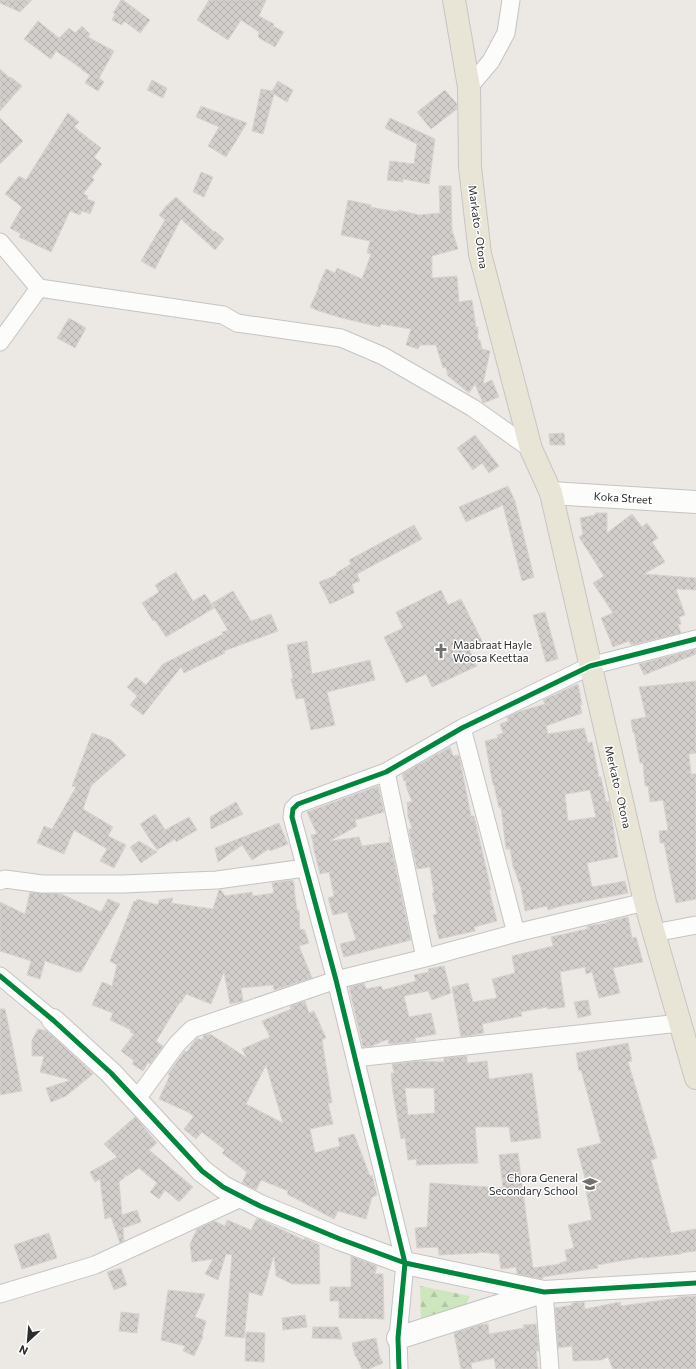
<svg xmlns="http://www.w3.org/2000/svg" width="696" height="1369" font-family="Commissioner,sans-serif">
<defs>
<pattern id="forest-firs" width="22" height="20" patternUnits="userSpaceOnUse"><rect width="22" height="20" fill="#cee6be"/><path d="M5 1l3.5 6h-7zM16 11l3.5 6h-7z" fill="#b1c6a4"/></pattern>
<pattern id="building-cross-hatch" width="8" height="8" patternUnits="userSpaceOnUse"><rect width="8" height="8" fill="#d1cecb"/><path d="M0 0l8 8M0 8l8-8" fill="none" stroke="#b4b1af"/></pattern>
</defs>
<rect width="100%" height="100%" fill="#ece8e4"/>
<!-- forest -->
<path fill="url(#forest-firs)" d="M420 1286 470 1296 464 1307 421 1320Z"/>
<!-- building -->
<path fill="url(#building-cross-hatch)" stroke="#d7d4d0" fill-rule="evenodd" d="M0 0H32L20 12 0 3Z
M121 0H123L150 20 140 33 124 21 122 25 112 20 115 14 113 13Z
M209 0H266L259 16 274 24 273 26 284 32 275 47 259 38V37L258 36 259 32 241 20 228 40 197 20Z
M38 21 59 38 69 28 75 33 82 26 90 34 88 37 114 51 99 78 104 82 98 91 85 83 90 75 82 70V69L56 51 51 59 24 39Z
M0 69 10 78 11 77 22 86 0 111Z
M152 80 167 88 163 98 147 90Z
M278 81 293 90 287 102 274 94 263 134 252 131 261 89 272 91Z
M445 90 457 104V109L431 129 417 112Z
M201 106 247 123 226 157 208 146 219 127 196 117Z
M68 113 79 122 74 127 101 148 94 157 102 164 92 177 94 180 83 194 88 196 87 199 95 202 90 214 82 211 80 215 70 211 51 252 19 237 21 234 10 228 22 207 5 194 19 176 26 180Z
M0 118 23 141 0 164Z
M390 118 435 139 429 184 403 179V182L387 180 390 161 414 164 417 144 385 128Z
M201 172 213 177 204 197 193 192Z
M439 186H451L452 230 458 249 432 256V278L457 276 459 302 472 300 476 327H478V340H480L482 349 490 351 483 384 492 380 499 397 483 403 475 384 469 393 448 376 446 367 443 368 436 345H420L418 349 406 345 411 329 381 324 380 327 342 318 319 311 310 307 319 287H318L326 269 335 273 337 268 362 279 371 254 367 253 370 241 341 235 348 200 371 205 370 207 398 212V210L419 215 440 213Z
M176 197 214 232 215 231 224 239 215 250 181 219 155 269 141 261 165 220 159 215 166 206Z
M69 318 86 328 75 348 57 338Z
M564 433 565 445H550L549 434Z
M475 435 499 466 489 473 482 463 473 470 457 448Z
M508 486 515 501 534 577 522 581 503 505 466 522 459 507Z
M595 513H607V533L632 514 642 527 647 523 658 538 652 542 665 562 644 574 696 578V590L676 589 685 615 679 617 681 624 678 625 681 633 631 645 629 641 613 647 601 618 613 613 593 583 604 576 579 537 583 534 580 518 595 515Z
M414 525 422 539 357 574 360 581 352 584 354 593 330 604 319 582 337 575 336 573 351 564 349 560Z
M176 572 193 601 205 594 214 608 166 637 155 620 153 621 142 603 159 592 155 585Z
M441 590 448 605 461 599 484 645 470 651 477 666 432 687 426 674 406 683 384 637 403 628 396 612Z
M233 591 251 621 271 614 278 631 224 651 225 653 184 673 181 667 143 715 130 705 137 696 127 687 136 677 146 685 163 664 223 634 222 632 228 630 212 603Z
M545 612 558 659 546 662 533 615Z
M307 641 312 674 370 660 375 680 327 692 335 725 311 730 304 698 296 699 291 679 293 678 287 645Z
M696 649V654L644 675 639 664Z
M696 681V753L689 754 691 774H696V899L676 903 664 843H660L659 831 668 830 663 800 650 802 648 786H645L643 763H640L634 732 633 733 631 720 646 717 639 687Z
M578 684 582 705H580L582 713 546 726 548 734 584 728 588 743 592 742 599 777H601L606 802 609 801 618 857 587 863 592 887 625 881 628 893 561 906 548 910 547 906 525 911 521 888 513 866 510 849H506L501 807 499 808 494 785H493L485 741 498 738 497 735 503 733 500 724 508 721 507 717 518 712 545 704 543 700ZM590 790 596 817 568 821 565 795 566 794Z
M92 733 111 740 126 755 91 786 83 809 113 827 108 836 126 845 114 868 100 861 107 849 74 830 64 854 37 843 44 826 52 829 76 787 72 786Z
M450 747 453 756 459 755 471 816H474L479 837 491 890H489L497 921 474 927 475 931 439 939 433 915 437 914 432 893H434L430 867 417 869 409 832V829H412L408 816 407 802H412L406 786V781H404L402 774Z
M378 786 384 812 355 820 357 826 330 841 359 837 362 846 390 842 389 837 411 940 344 957 340 944 356 940 347 912 333 915 328 898 334 896 329 872 320 874 313 846H314L311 835 317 834 307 812Z
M236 802 243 814 211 829 210 817Z
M155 814 165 830 189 817 197 830 176 842 175 839 157 850 140 824Z
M279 823 288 844 270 851 269 849 252 860 242 845 218 862 215 848Z
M139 841 157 852 141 863 130 847Z
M293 880 295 889H294L297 911 299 910 300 930 304 929 309 943 299 946 312 978 274 990 273 985 241 988 243 1001 230 1004 224 972 211 1004 186 994 181 1003 180 1002 156 1041 163 1046 150 1064 148 1062 143 1071 132 1064 134 1061 121 1051 134 1034 130 1032 131 1030 110 1020 113 1013 92 1005 102 982 112 986 117 965 110 961 134 901 136 902 137 899 158 905 159 900 173 898 171 903 213 909 219 890H221L225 896 252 892 253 896 274 893 272 883Z
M30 892 61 894 101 912 108 899 120 904 81 972H77L45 961 40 979 27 975 31 961 0 951V902L25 914Z
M628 917 632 938 636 937 643 962 613 968 620 993 599 998 592 972 586 974 585 967 560 972 565 1007 548 1009 547 1007 521 1012 522 1016 482 1024 484 1033 461 1037 452 987 468 983 473 1002 497 998 492 979 515 973 512 956 553 946 551 937 587 929V926L607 923 606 922Z
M444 966 451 993 432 1000 428 991 404 996 409 1017 431 1013 436 1034 415 1038 416 1041 409 1042 389 1044 388 1039 372 1046 363 1047 349 987 364 983 366 989 381 986 383 990 416 981 414 975 429 972 428 969Z
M588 1000 591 1015 578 1018 574 1002Z
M305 1001 309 1013 314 1011 326 1038 322 1040 332 1103H328L333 1124 310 1129 315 1153 340 1146 338 1138 354 1134 370 1176 372 1175 377 1195 372 1197 366 1219 338 1211 334 1219 287 1194 288 1191 261 1180 256 1190 242 1183 247 1172 222 1153 225 1150 202 1132 196 1139 184 1129 194 1116 190 1114V1113L159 1099 170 1075 168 1074 185 1051 187 1052 197 1038 202 1040 204 1035 210 1034 247 1058 242 1049 270 1037 262 1021 291 1009 290 1006ZM266 1065 283 1123 246 1104Z
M0 1009H5L22 1091 0 1095Z
M38 1029 47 1031 93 1074 66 1096 51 1102 46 1088 71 1080 40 1072 44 1056H32V1040Z
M628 1043 632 1061 628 1062 657 1158 651 1160 671 1233 696 1229V1251L681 1253V1254L643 1258V1257L597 1265 598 1268 543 1277 542 1279 517 1274 516 1267 501 1269 499 1254 479 1252V1253L439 1255 438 1247 417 1248 415 1228 427 1227 430 1183 503 1188 499 1155 518 1153 533 1268 560 1264V1263L567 1261 565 1250 574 1248 568 1225 592 1220 585 1186 587 1185 577 1149 601 1143 581 1070 579 1071 576 1053Z
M467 1056V1063L487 1061 489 1079 532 1073 541 1138 511 1142 509 1127H475L478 1163 416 1165 417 1159 408 1160 405 1138 401 1139 393 1093 391 1073H394L392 1064 418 1061 444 1062V1058ZM405 1088H434L435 1113 408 1115Z
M135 1117 157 1143 149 1150 193 1187 179 1202 165 1190 159 1199 150 1192 157 1183 139 1168 127 1176 124 1174 125 1177 119 1182 122 1215 137 1210 141 1222 123 1228 124 1241 120 1243 111 1217 105 1219 100 1179 95 1182 90 1172 117 1157 104 1144Z
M257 1218 304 1240 305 1238 319 1245 320 1284H292L276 1276 274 1255 262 1296 249 1292 244 1338 225 1336 232 1255 226 1254 218 1280 205 1274 213 1259 192 1262 190 1244 197 1229 214 1221 225 1226 227 1220 251 1230Z
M49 1233 57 1258 22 1269 14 1245Z
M351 1256 377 1266 375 1274H383L384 1319 339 1318V1301H330V1287H351Z
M121 1268 127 1285 114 1290 107 1272Z
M168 1290 205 1294 195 1317 206 1321 202 1336 203 1337 194 1356 183 1351 185 1346 161 1340Z
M696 1296V1369H613L608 1357 601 1360 573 1361 572 1346 558 1348 555 1308 572 1305V1303L584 1302 585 1309 620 1302 621 1306 678 1298V1297Z
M121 1312 139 1314 137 1333 119 1331Z
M305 1315 307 1327 283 1330 282 1318Z
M488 1324 489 1334 524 1328 523 1325 536 1324 539 1351H536L538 1369H496L494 1358 471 1363 472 1369H461L454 1333 479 1325Z
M313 1327H338L342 1339 312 1338Z
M246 1332 265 1333 264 1362 245 1361Z
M376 1338 379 1355 383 1363 369 1369H362L356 1356H355L352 1343Z"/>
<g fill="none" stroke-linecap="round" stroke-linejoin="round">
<!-- street casing -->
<g stroke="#c5c4c5" stroke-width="19">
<path id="street" d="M469 87 491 61 506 33 511 0
M0 242 39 288 223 315 237 323 341 338 383 356 473 408 531 449
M0 342 39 288
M462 728 516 933
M386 772 425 958
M0 881 5 879 42 884H123L217 880 305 868
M654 933 696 925
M0 976 53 1020
M355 1058 680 1023
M136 1100 177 1044 192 1029 336 980 425 958 516 933 645 902
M544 1292 550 1369
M0 1294 95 1265 243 1197
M399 1369 398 1338 405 1263 336 980 292 817 293 809 298 804 386 772 462 728 590 666 696 639"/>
</g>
<!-- secondary casing -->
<g stroke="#c5c4c5" stroke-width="24">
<path id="secondary" d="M551 493 696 502
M53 1020 111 1073 202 1171 223 1187 260 1206 340 1239 405 1263 544 1292 696 1283
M398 1338 542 1292"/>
</g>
<!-- primary casing -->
<g stroke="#c6c5c4" stroke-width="24">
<path id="primary" d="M454 0 469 87 470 167 480 254 531 449 551 493 645 902 696 1078"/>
</g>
<!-- street -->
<use href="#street" stroke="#fcfcfb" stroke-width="17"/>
<!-- secondary -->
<use href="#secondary" stroke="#fcfcfb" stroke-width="22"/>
<!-- primary -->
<use href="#primary" stroke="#e8e4d6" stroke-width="22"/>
<!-- cycleway casing -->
<g stroke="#fff" stroke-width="8">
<path id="cycleway" d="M0 976 53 1020 111 1073 202 1171 223 1187 260 1206 340 1239 405 1263 544 1292 696 1283
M399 1369 398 1338 405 1263 336 980 292 817 293 809 298 804 386 772 462 728 590 666 696 639"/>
</g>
<!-- cycleway -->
<use href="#cycleway" stroke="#00873e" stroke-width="5"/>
</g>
<!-- icons -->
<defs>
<g id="church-bare" transform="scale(1.2)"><path d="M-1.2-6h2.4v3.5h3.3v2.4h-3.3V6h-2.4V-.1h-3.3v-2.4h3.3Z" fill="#706f6e" stroke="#fff" stroke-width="2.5" paint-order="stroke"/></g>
<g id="school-bare" transform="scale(1.2)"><path d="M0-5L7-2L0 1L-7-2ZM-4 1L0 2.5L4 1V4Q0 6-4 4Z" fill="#706f6e" stroke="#fff" stroke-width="2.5" paint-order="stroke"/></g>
</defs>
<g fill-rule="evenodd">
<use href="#church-bare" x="441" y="651"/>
<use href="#school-bare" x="590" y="1184"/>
</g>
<g text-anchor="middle" stroke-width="3" stroke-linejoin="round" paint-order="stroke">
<!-- street labels -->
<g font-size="11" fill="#2e2e2e" stroke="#fff">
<text transform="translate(478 227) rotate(82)" y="4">Markato - Otona</text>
<text transform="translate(623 498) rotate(4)" y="4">Koka Street</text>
<text transform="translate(618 787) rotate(77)" y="4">Merkato - Otona</text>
</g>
<!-- poi labels -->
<g font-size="11" fill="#2e2e2e" stroke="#fff" text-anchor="start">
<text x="453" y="649">Maabraat Hayle<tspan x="453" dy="13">Woosa Keettaa</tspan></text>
<text x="578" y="1182" text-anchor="end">Chora General<tspan x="578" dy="13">Secondary School</tspan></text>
</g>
</g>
<!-- north arrow -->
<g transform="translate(28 1341) rotate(206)" stroke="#ffffff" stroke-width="3" paint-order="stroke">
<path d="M0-3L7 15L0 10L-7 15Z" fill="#2e2e2e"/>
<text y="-6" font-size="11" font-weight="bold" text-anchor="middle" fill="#2e2e2e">N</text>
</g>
</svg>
